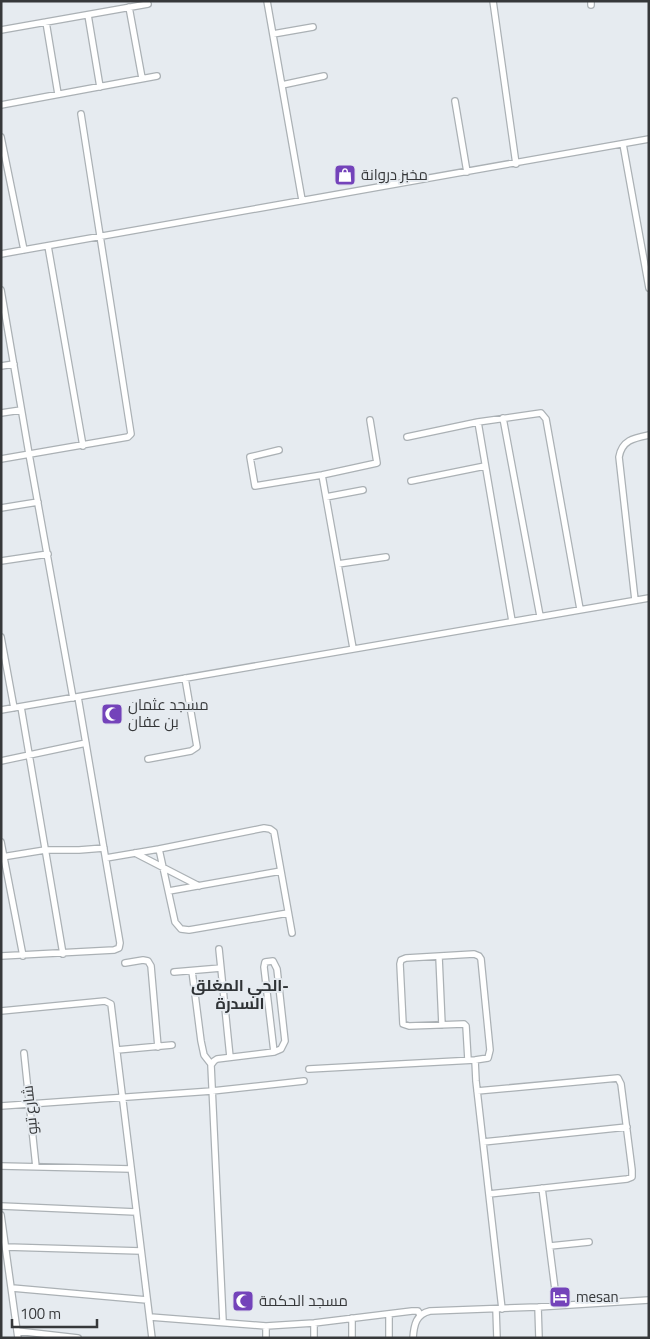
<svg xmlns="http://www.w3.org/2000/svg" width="650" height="1339" font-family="'Titillium Web',Cairo,sans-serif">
<rect width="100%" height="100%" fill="#e6ebf0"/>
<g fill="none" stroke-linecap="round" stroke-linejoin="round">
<!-- minor casing -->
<g stroke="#abb1b5" stroke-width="8">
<path id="minor" d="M267 1 302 200
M493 1 516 164
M591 1V5
M129 7 142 78
M88 15 100 87
M46 22 58 94
M1 30 148 4
M273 34 313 27
M282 85 324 76
M455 101 467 172
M1 105 157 76
M1 137 24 250
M623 144 649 288
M48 246 83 446
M1 254 649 139
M1 290 29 454 73 698
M1 366 14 364
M1 413 21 410
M503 418 540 616
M407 437 478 422
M279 450 250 457 255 486 322 475 377 463 370 420
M1 459 128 437 131 434 81 114
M322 475 353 648
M411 481 485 466
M326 497 363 490
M1 508 38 502
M1 561 48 554
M338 564 386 557
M635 600 619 457C622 440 634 438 649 435
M512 621 478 422 541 413 546 419 580 609
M1 637 14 708
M21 707 63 954
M1 710 649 598
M148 759 191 751 197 747 185 678
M1 761 86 743
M1 842 23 956
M159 849 175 922 181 929 189 930 288 913
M135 853 199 886
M2 857 45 850H79L104 848
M106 858 159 849 264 828 270 829 274 832 292 933
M169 891 281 871
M219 949 230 1057
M1 956 114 950 119 948 120 943 78 697
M439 957 442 1025
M125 963 143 960 148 961 151 966 158 1047
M192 971 201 1041 204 1055 211 1064
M174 972 221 968
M1 1011 105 1001 111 1004 152 1338
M117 1050 172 1045
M24 1053 36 1167
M475 1060 476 1081 502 1309
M309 1069 475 1060 488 1058 490 1050 481 959 479 956 474 954 406 958 401 960 400 964 403 1024 409 1026 464 1024 466 1026 468 1060
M477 1091 618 1078 621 1084 632 1170V1177L627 1179 489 1194
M1 1106 212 1091 304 1081
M483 1142 627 1127
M1 1166 131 1169
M542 1188 557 1305
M1 1206 136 1212
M1 1215 18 1338
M550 1246 589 1242
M6 1247 141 1251
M12 1288 147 1300
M538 1307 539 1338
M496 1309 497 1338
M150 1317 266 1326 314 1323 412 1311H418L420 1315
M352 1318V1338
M223 1321 211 1065 214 1061 217 1059 274 1052 281 1049 285 1041 277 969 273 961 265 962 264 967 274 1052
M266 1326V1338
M17 1331 78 1338
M314 1338V1323
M389 1338V1314
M413 1338C414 1325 416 1314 430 1311L538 1307 649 1300"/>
</g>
<!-- minor -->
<use href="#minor" stroke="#fff" stroke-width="5.5"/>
</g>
<!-- icons -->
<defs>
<g id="shop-square" transform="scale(1.125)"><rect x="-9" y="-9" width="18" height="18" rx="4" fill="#7443ba" stroke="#e6ebf0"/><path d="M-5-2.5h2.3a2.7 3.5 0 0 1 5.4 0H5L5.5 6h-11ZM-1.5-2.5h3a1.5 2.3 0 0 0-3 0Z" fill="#fff"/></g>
<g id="mosque-square" transform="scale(1.125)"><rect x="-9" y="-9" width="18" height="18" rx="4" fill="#7443ba" stroke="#e6ebf0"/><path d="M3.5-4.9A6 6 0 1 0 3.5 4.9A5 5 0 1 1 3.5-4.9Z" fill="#fff"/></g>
<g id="hotel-square" transform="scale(1.125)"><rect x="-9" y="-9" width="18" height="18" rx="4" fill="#7443ba" stroke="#e6ebf0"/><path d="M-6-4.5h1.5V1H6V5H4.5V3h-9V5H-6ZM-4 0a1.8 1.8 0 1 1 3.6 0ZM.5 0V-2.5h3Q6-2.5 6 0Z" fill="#fff"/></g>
</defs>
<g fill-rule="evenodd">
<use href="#shop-square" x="345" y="175"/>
<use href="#mosque-square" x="112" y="714"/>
<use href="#hotel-square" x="560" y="1297"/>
<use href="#mosque-square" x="243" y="1301"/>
</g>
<g text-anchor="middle" stroke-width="4" stroke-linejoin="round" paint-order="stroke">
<!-- poi labels -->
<g font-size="15" fill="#36383a" stroke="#e6ebf0" text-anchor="start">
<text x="361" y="180">مخبز دروانة</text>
<text x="128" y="710">مسجد عثمان<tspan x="128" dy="17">بن عفان</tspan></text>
<text x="576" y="1302">mesan</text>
<text x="259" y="1306">مسجد الحكمة</text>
</g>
<!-- street labels -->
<g font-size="15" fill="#36383a" stroke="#e6ebf0">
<text transform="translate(30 1110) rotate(-96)" y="5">شارع تبو</text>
</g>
<!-- neighbourhood labels -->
<g font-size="16" font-weight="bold" fill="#2f3336" stroke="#e6ebf0">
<text x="240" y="991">الحي المغلق-<tspan x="240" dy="18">السدرة</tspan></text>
</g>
</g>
<!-- border -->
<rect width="650" height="1339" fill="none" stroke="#36383a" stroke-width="5"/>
<!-- scale -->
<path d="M12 1319v8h85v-8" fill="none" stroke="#36383a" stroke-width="2.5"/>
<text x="20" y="1319" font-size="15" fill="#36383a" stroke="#e6ebf0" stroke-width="4" paint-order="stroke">100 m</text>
</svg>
